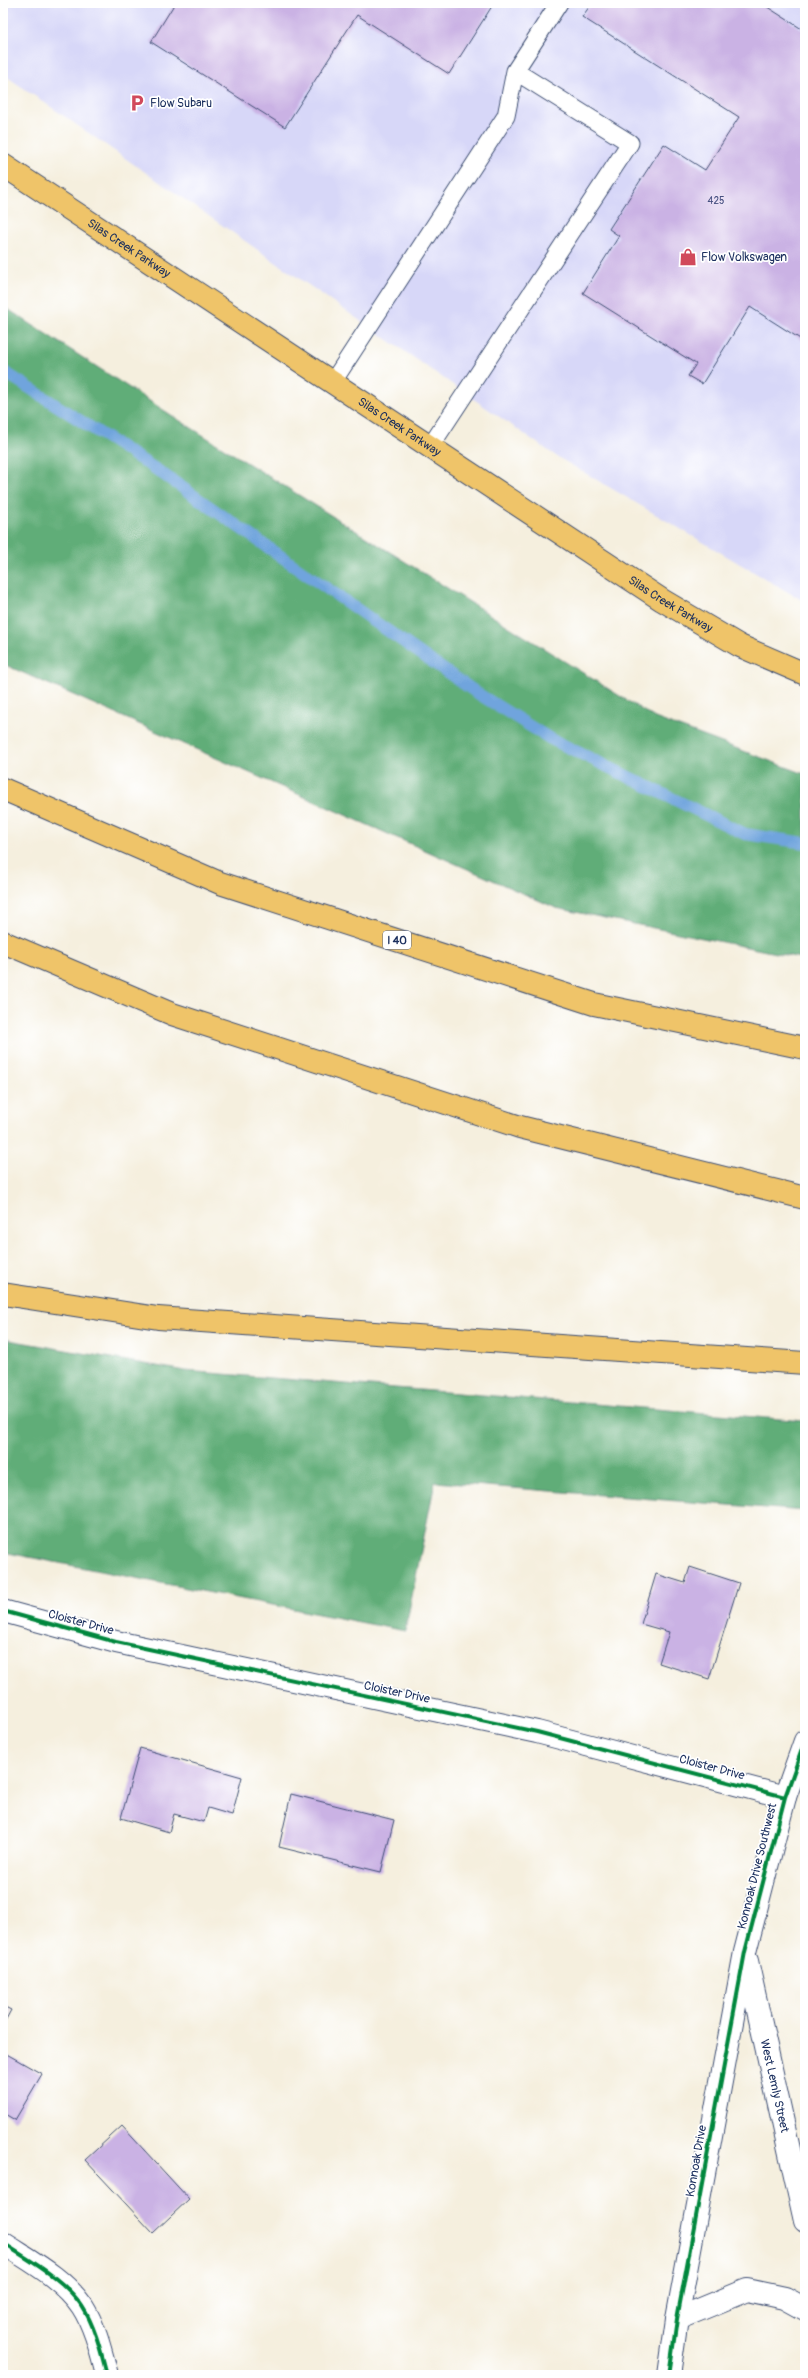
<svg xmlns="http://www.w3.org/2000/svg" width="808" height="2378" font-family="Pangolin,sans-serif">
<rect width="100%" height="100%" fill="#fff"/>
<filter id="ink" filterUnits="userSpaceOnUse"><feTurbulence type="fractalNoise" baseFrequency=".025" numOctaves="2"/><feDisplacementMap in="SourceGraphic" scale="8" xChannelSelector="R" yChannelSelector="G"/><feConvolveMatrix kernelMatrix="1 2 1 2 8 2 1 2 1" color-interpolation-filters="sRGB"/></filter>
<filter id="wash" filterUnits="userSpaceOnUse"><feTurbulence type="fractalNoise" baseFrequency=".012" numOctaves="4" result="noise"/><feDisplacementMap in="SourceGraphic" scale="16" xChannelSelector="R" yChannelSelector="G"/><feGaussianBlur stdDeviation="0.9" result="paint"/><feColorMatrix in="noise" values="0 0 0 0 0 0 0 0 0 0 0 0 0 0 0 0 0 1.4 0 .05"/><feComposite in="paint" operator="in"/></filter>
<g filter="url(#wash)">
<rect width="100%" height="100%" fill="#f5efde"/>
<!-- built -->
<path fill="#d7d7f8" d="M3 3H805V602L556 456 3 74Z"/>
<!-- forest -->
<path fill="#60ad78" stroke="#3e6e6b" d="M3 306 182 422 655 718 805 774V959L556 908 3 664Z
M3 1339 185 1371 805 1421V1511L435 1482 405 1631 3 1552Z"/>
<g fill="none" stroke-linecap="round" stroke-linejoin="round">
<!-- stream -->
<path stroke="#70a4dd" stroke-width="12" d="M3 371 157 470 477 693 549 738 745 834 805 843"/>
</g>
<g id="blocks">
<!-- building -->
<path fill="#cab2e4" d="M175 3H494L449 74 357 15 285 127 151 42Z
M592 3H761L805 31V342L750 307 702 384 688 376 696 364 583 293 619 236 609 229 664 144 705 170 739 117 582 17Z
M690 1567 739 1583 709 1679 659 1663 669 1632 641 1624 656 1574 685 1583Z
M140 1748 242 1777 232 1815 208 1808 204 1822 174 1814 169 1832 121 1818Z
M291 1794 394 1820 381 1872 279 1847Z
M3 2006 11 2010 3 2025Z
M3 2052 42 2074 15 2120 3 2113Z
M122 2126 189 2199 153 2233 85 2160Z"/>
</g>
</g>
<g filter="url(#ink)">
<use href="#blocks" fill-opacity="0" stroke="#3c4c71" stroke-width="1"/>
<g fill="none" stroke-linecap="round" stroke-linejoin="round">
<!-- lane casing -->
<g stroke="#3c4c71" stroke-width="19">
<path id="lane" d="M332 383 506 116 515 71 559 3
M430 447 630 143 515 71"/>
</g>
<!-- street casing -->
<g stroke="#3c4c71" stroke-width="24">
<g id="street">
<path d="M3 1611 116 1642 537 1732 785 1797"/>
<path id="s1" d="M747 1961 805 2221"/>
<path d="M3 2243C30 2261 63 2278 82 2306 95 2326 101 2352 107 2375"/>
<path d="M677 2319 747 2290 785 2298 805 2309"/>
<path d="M669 2375 677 2319 745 1952 785 1797 805 1741"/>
</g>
</g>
<!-- primary casing -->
<g stroke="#3c4c71" stroke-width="24">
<g id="primary">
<path id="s2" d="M3 165 662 600 740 646 805 674"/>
</g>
</g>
<!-- highway casing -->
<g stroke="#3c4c71" stroke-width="24">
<path id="highway" d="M3 789 220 883 594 1004 805 1048
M3 942 172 1014 520 1127 805 1198
M3 1294 158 1318 805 1363"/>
</g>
<!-- lane -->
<use href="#lane" stroke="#fff" stroke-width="17"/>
<!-- street -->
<use href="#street" stroke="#fff" stroke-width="22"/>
<!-- primary -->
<use href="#primary" stroke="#efc469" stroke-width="22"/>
<!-- highway -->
<use href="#highway" stroke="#efc469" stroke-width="22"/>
<!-- cycleway casing -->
<g stroke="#fff" stroke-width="6">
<path id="cycleway" d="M3 1611 116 1642 537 1732 785 1797
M3 2243C30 2261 63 2278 82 2306 95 2326 101 2352 107 2375
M669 2375 677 2319 745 1952 785 1797 805 1741"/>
</g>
<!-- cycleway -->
<use href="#cycleway" stroke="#00873e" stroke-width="4"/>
</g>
</g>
<!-- icons -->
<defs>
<g id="parking-bare" transform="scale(1.38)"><path d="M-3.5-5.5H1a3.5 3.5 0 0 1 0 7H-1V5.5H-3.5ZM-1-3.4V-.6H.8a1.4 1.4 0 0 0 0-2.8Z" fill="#d1495b" stroke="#fff" stroke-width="2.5" paint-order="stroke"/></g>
<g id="shop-bare" transform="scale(1.38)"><path d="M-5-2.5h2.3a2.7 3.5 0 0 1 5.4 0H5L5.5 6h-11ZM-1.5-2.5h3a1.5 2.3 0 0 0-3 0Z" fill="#d1495b" stroke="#fff" stroke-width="2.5" paint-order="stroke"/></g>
</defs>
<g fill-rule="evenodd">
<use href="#parking-bare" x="137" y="103"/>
<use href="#shop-bare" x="688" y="257"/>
</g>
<g text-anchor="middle" stroke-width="3.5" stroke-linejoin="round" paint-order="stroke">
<!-- number labels -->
<g font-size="10" fill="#475080">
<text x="716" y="204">425</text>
</g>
<!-- shield labels -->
<rect fill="#fff" stroke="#5f6d8e" stroke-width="1" x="383" y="931" width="28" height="18" rx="3"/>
<g font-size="11" font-weight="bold" fill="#1b2f5e">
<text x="397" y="944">I 40</text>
</g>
<!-- poi labels -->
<g font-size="12" fill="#1b2f5e" stroke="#fff" text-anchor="start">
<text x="150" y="107">Flow Subaru</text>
<text x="701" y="261">Flow Volkswagen</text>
</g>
<!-- street labels -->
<g font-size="12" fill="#1b2f5e" stroke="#fff">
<text dy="4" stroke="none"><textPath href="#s2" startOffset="151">Silas Creek Parkway</textPath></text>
<text dy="4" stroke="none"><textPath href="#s2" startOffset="475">Silas Creek Parkway</textPath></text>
<text dy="4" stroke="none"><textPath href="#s2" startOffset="799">Silas Creek Parkway</textPath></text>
<text transform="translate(81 1622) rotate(15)" y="4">Cloister Drive</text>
<text transform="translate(397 1692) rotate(12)" y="4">Cloister Drive</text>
<text transform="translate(712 1767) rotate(15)" y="4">Cloister Drive</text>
<text transform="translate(757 1866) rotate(-76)" y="4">Konnoak Drive Southwest</text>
<text dy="4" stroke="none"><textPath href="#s1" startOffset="128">West Lemly Street</textPath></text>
<text transform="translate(696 2161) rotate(-80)" y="4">Konnoak Drive</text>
</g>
</g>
<!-- margin -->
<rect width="808" height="2378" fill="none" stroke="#fff" stroke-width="16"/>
</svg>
